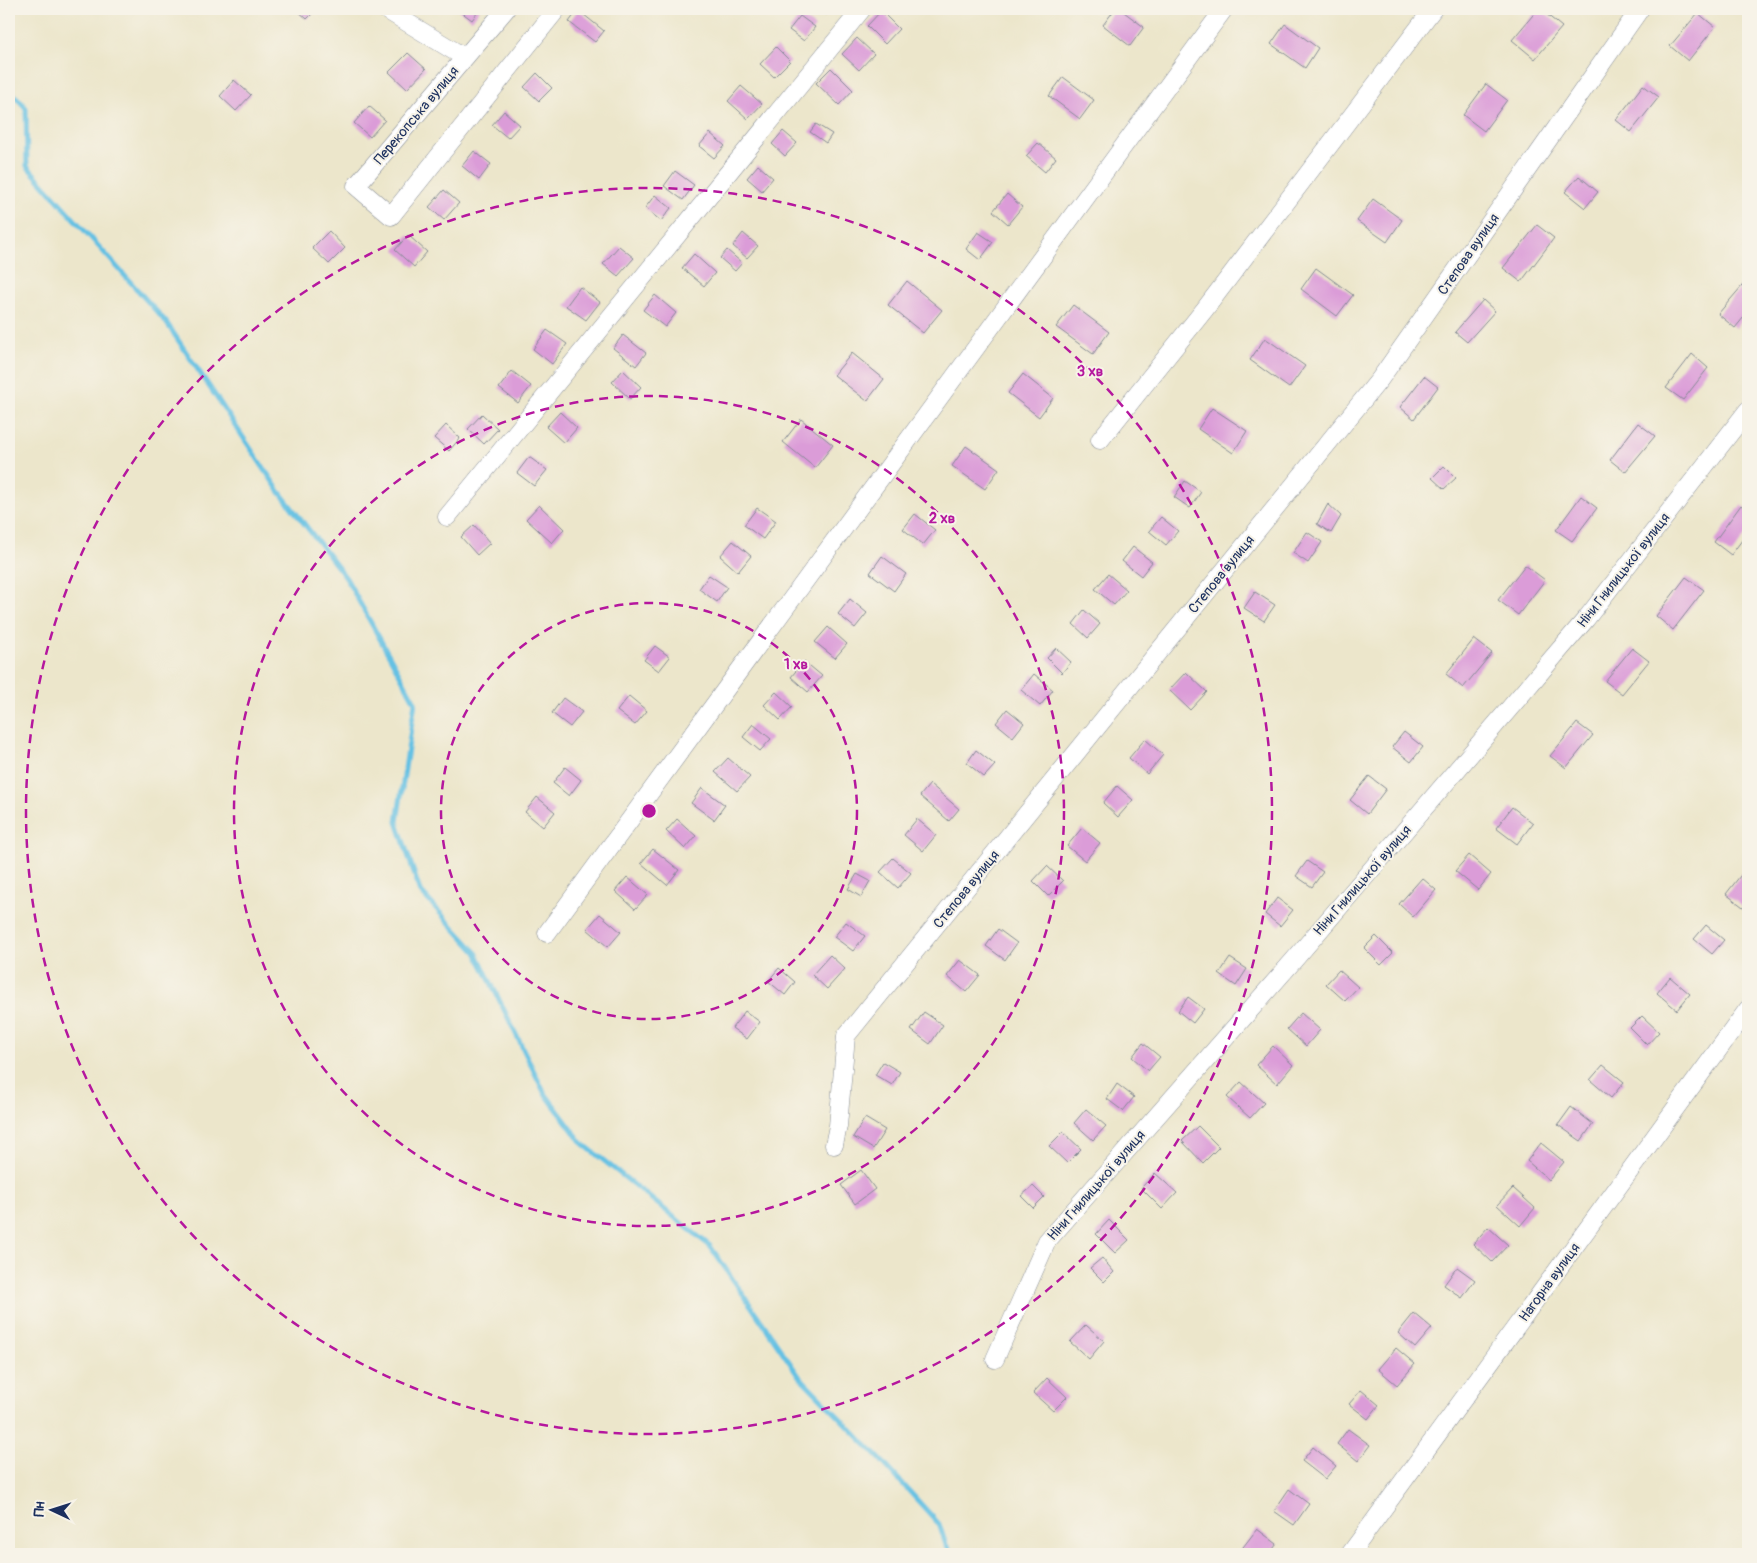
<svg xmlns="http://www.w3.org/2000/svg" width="1757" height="1563" font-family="Pangolin,sans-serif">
<rect width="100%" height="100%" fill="#f7f3e8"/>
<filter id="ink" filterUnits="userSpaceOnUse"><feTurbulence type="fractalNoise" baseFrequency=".02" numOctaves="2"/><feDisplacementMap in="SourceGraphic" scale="10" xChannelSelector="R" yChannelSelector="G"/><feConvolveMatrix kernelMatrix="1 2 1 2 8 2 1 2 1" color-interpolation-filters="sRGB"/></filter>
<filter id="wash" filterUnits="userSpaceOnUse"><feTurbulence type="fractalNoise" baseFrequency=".0096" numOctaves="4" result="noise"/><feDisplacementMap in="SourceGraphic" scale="20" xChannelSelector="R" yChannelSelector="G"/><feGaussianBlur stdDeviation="1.12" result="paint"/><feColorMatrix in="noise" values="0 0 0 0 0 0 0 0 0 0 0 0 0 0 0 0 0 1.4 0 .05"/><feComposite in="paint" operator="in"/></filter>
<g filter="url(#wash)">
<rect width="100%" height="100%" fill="#ece6cb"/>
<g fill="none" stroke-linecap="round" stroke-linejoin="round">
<!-- stream -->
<path stroke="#65c1e3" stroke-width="5" d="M9 89 26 108 27 166 166 322 279 491 346 578 415 702 397 822 420 891 476 952 544 1092 582 1143 710 1246 799 1376 880 1459 939 1524 946 1545 952 1554"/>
</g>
<g id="blocks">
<!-- building -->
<path fill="#db9cd8" d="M296 9H317L307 19Z
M457 9H480L472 20Z
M818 9H832L827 15Z
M1115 9H1120L1144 27 1130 46 1103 25Z
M1538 9H1540L1562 27 1535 59 1512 40Z
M578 10 604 31 595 42 569 22Z
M881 11 899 29 885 44 867 26Z
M1698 13 1715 27 1688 61 1670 46Z
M800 16 815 27 804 41 789 30Z
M1285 24 1318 48 1305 68 1271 44Z
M857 38 874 54 859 70 842 54Z
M776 47 790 61 774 77 760 64Z
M408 53 426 69 407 89 389 72Z
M831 68 853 90 839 105 816 83Z
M537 73 552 88 539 101 524 87Z
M1063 77 1094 100 1080 119 1049 96Z
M234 80 251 95 236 111 220 96Z
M1486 84 1507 100 1484 131 1463 115Z
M1643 85 1659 97 1631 132 1616 120Z
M741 86 762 104 748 119 728 101Z
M369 106 385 120 370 137 354 123Z
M504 111 520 125 508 138 492 125Z
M816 124 832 134 826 143 810 132Z
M783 131 797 143 785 156 772 144Z
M710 133 725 146 714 158 699 146Z
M1038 143 1056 158 1045 172 1026 156Z
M474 151 491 164 479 180 462 166Z
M758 165 773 178 762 191 747 178Z
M675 171 694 185 683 200 664 186Z
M1579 176 1598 192 1585 208 1565 192Z
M444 190 459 203 444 220 429 207Z
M1007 194 1022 207 1008 224 993 211Z
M655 195 671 208 661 221 645 208Z
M1373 199 1402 220 1387 242 1357 221Z
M1537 225 1554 238 1521 282 1503 268Z
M329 231 345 248 329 264 312 248Z
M978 232 993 242 980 260 966 249Z
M743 233 758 246 747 258 733 246Z
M408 235 427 252 414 267 395 250Z
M619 246 634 258 618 276 603 264Z
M727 250 742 263 735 271 720 258Z
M694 254 715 273 704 286 682 268Z
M1316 268 1353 295 1337 316 1301 289Z
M1748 279V312L1735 328 1718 314Z
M907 281 942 310 923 333 888 305Z
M580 287 600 302 586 320 566 306Z
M655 295 676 313 665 327 643 310Z
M1483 300 1495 311 1467 342 1455 332Z
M1073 305 1109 332 1093 354 1056 327Z
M547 330 567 344 552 364 533 349Z
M623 335 646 353 636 366 613 348Z
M1265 338 1305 366 1289 388 1250 360Z
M852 353 884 379 867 401 834 375Z
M1692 354 1708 368 1683 400 1666 388Z
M623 370 641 387 630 399 612 382Z
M512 371 531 386 518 403 499 388Z
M1023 374 1053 398 1039 417 1008 393Z
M1424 376 1438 387 1414 419 1400 407Z
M1212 408 1247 431 1233 453 1198 429Z
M560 412 577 428 564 443 546 427Z
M482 414 498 429 484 444 468 429Z
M801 419 833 445 815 468 783 442Z
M1638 423 1655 436 1625 472 1610 460Z
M446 425 460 438 449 451 434 438Z
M966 446 999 469 985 489 952 466Z
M529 457 547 470 534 486 517 473Z
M1444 466 1456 478 1444 489 1432 478Z
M1185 481 1201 492 1190 508 1174 497Z
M1581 496 1597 508 1572 541 1556 530Z
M1328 504 1341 516 1331 533 1317 524Z
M539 505 564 529 552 543 526 519Z
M1741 505 1748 511V532L1731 555 1714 542Z
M757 508 776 521 763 539 744 525Z
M915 514 935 530 923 545 903 529Z
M1161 517 1178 531 1166 545 1149 531Z
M474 525 490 543 477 555 461 537Z
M1307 532 1322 542 1308 563 1293 553Z
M733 541 751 556 738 572 720 556Z
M1133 547 1152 562 1141 576 1122 561Z
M882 556 906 574 894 591 870 573Z
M1525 565 1545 580 1518 615 1498 600Z
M1108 574 1127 590 1114 605 1095 589Z
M709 575 727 587 717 602 699 589Z
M1686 577 1704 590 1673 630 1656 616Z
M1255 592 1275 605 1264 621 1244 608Z
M850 599 867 613 855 628 838 614Z
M1084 610 1100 624 1088 638 1073 624Z
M828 627 847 644 835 658 815 642Z
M1474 639 1492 653 1463 688 1446 674Z
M655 646 670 657 659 671 644 660Z
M1056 648 1071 662 1062 673 1047 658Z
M1632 648 1649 661 1622 694 1605 681Z
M804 661 822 676 808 692 791 677Z
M1186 672 1207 692 1190 710 1169 690Z
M1034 674 1053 690 1040 706 1021 690Z
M776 692 792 707 780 720 764 705Z
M629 696 647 711 635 725 617 711Z
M563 698 582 712 570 727 552 713Z
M1007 709 1024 723 1013 737 996 723Z
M1577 723 1593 735 1566 768 1550 756Z
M753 724 771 739 760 751 743 737Z
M1404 732 1423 747 1411 762 1392 747Z
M1145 739 1163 755 1147 774 1129 758Z
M976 750 995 765 984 777 967 763Z
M728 758 750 777 737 791 715 772Z
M565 767 581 780 569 796 553 783Z
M1369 776 1386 789 1367 814 1350 800Z
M930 784 959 809 949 821 920 796Z
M1117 786 1133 800 1118 817 1103 803Z
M702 788 725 805 714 820 691 803Z
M537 797 555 812 543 827 525 812Z
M1512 807 1533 823 1517 844 1496 828Z
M677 819 696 836 685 849 666 831Z
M917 819 936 835 923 851 904 835Z
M1082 828 1100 843 1085 861 1067 846Z
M653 849 679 870 667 885 641 863Z
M1469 855 1491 874 1478 890 1455 871Z
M893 858 911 873 898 888 880 872Z
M1307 861 1323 872 1312 887 1296 876Z
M1047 866 1063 881 1048 896 1033 881Z
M1748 866V908L1747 910 1726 894Z
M857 874 870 881 861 897 848 889Z
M627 877 648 895 635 909 615 891Z
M1422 878 1436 890 1413 917 1399 904Z
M1277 898 1293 910 1280 926 1265 914Z
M600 914 621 932 608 947 587 929Z
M846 922 865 936 853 951 834 937Z
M1706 925 1724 940 1712 954 1694 939Z
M998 929 1017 943 1005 960 986 946Z
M1376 936 1393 953 1381 965 1364 948Z
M830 955 845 969 827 989 812 975Z
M1230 958 1247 969 1236 986 1219 974Z
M960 960 980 975 966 992 947 976Z
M779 968 795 982 785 995 768 981Z
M1339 970 1358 987 1345 1001 1326 984Z
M1670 977 1690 994 1677 1010 1657 993Z
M1188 997 1204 1009 1193 1023 1178 1011Z
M745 1011 760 1022 747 1039 732 1028Z
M924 1012 943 1025 930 1044 911 1030Z
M1301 1013 1320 1030 1306 1046 1287 1029Z
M1642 1016 1659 1032 1647 1045 1630 1028Z
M1143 1043 1160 1057 1148 1071 1132 1057Z
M1273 1046 1293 1065 1277 1084 1256 1065Z
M883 1062 900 1072 892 1085 875 1075Z
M1603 1065 1624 1082 1611 1098 1590 1080Z
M1241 1082 1264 1103 1250 1118 1227 1097Z
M1117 1084 1134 1097 1123 1111 1107 1099Z
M1571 1107 1593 1124 1581 1141 1558 1125Z
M1086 1109 1106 1126 1093 1140 1074 1123Z
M865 1118 885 1130 873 1149 853 1137Z
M1198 1126 1219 1147 1203 1163 1182 1141Z
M1063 1132 1081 1149 1067 1163 1049 1146Z
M1541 1143 1564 1162 1549 1180 1527 1161Z
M861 1170 875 1189 855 1204 841 1185Z
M1155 1173 1177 1193 1162 1209 1141 1188Z
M1033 1186 1044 1197 1033 1208 1021 1196Z
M1513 1188 1535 1208 1520 1226 1497 1205Z
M1109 1220 1129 1240 1115 1253 1096 1234Z
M1488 1227 1508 1245 1492 1262 1473 1244Z
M1102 1258 1114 1272 1104 1282 1090 1268Z
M1457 1267 1475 1280 1462 1298 1444 1285Z
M1414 1313 1432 1328 1415 1348 1398 1333Z
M1086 1325 1104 1341 1089 1359 1070 1342Z
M1396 1348 1415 1364 1397 1385 1378 1369Z
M1047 1378 1067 1397 1053 1411 1033 1393Z
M1361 1390 1379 1405 1368 1419 1349 1404Z
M1348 1429 1370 1445 1358 1461 1337 1444Z
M1313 1447 1336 1466 1325 1479 1302 1461Z
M1289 1489 1309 1504 1294 1525 1274 1511Z
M1257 1529 1277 1544 1269 1554H1244L1240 1551Z"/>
</g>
</g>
<g filter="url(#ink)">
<use href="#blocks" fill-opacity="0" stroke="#848a94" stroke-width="1"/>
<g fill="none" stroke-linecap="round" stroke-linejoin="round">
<!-- street casing -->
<g stroke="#848a94" stroke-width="19">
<path id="street" d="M385 9 464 57
M506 9 356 186 391 216 557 9
M1100 440 1205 309 1433 9
M447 517 862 9
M547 933 1224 9
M834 1145 838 1126 846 1036 1380 379 1640 9
M995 1359 1047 1241 1294 960 1586 619 1748 410
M1350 1554 1748 1009"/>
</g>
<!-- street -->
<use href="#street" stroke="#fff" stroke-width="18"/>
</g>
</g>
<!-- distance rings -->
<g fill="none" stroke="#b5179e" stroke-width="2.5" stroke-dasharray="9 6">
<circle cx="649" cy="811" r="208"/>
<circle cx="649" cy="811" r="415"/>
<circle cx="649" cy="811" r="623"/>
</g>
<g text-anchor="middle" stroke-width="4" stroke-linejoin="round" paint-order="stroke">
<!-- street labels -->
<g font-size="14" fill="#1b2f5e" stroke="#f7f3e8">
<text transform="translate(416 115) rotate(-50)" y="5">Перекопська вулиця</text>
<text transform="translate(1468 254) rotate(-55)" y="5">Степова вулиця</text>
<text transform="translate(1623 570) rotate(-52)" y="5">Ніни Гнилицької вулиця</text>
<text transform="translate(1221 574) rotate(-51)" y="5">Степова вулиця</text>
<text transform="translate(1362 880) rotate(-49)" y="5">Ніни Гнилицької вулиця</text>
<text transform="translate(966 889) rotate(-51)" y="5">Степова вулиця</text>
<text transform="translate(1096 1185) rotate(-49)" y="5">Ніни Гнилицької вулиця</text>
<text transform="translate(1549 1282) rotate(-54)" y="5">Нагорна вулиця</text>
</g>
</g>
<circle cx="649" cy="811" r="8" fill="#b5179e" stroke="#f7f3e8" stroke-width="2.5"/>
<g font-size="15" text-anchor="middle" font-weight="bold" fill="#b5179e" stroke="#f7f3e8" stroke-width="4" stroke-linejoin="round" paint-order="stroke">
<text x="1090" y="376">3 хв</text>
<text x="942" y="523">2 хв</text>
<text x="796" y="669">1 хв</text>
</g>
<!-- margin -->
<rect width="1757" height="1563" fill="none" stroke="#f7f3e8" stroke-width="30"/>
<!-- north arrow -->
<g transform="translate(52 1510) rotate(274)" stroke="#f7f3e8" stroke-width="4" paint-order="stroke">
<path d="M0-4L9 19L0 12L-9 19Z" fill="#1b2f5e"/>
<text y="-8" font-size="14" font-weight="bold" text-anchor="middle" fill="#1b2f5e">Пн</text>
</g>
</svg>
